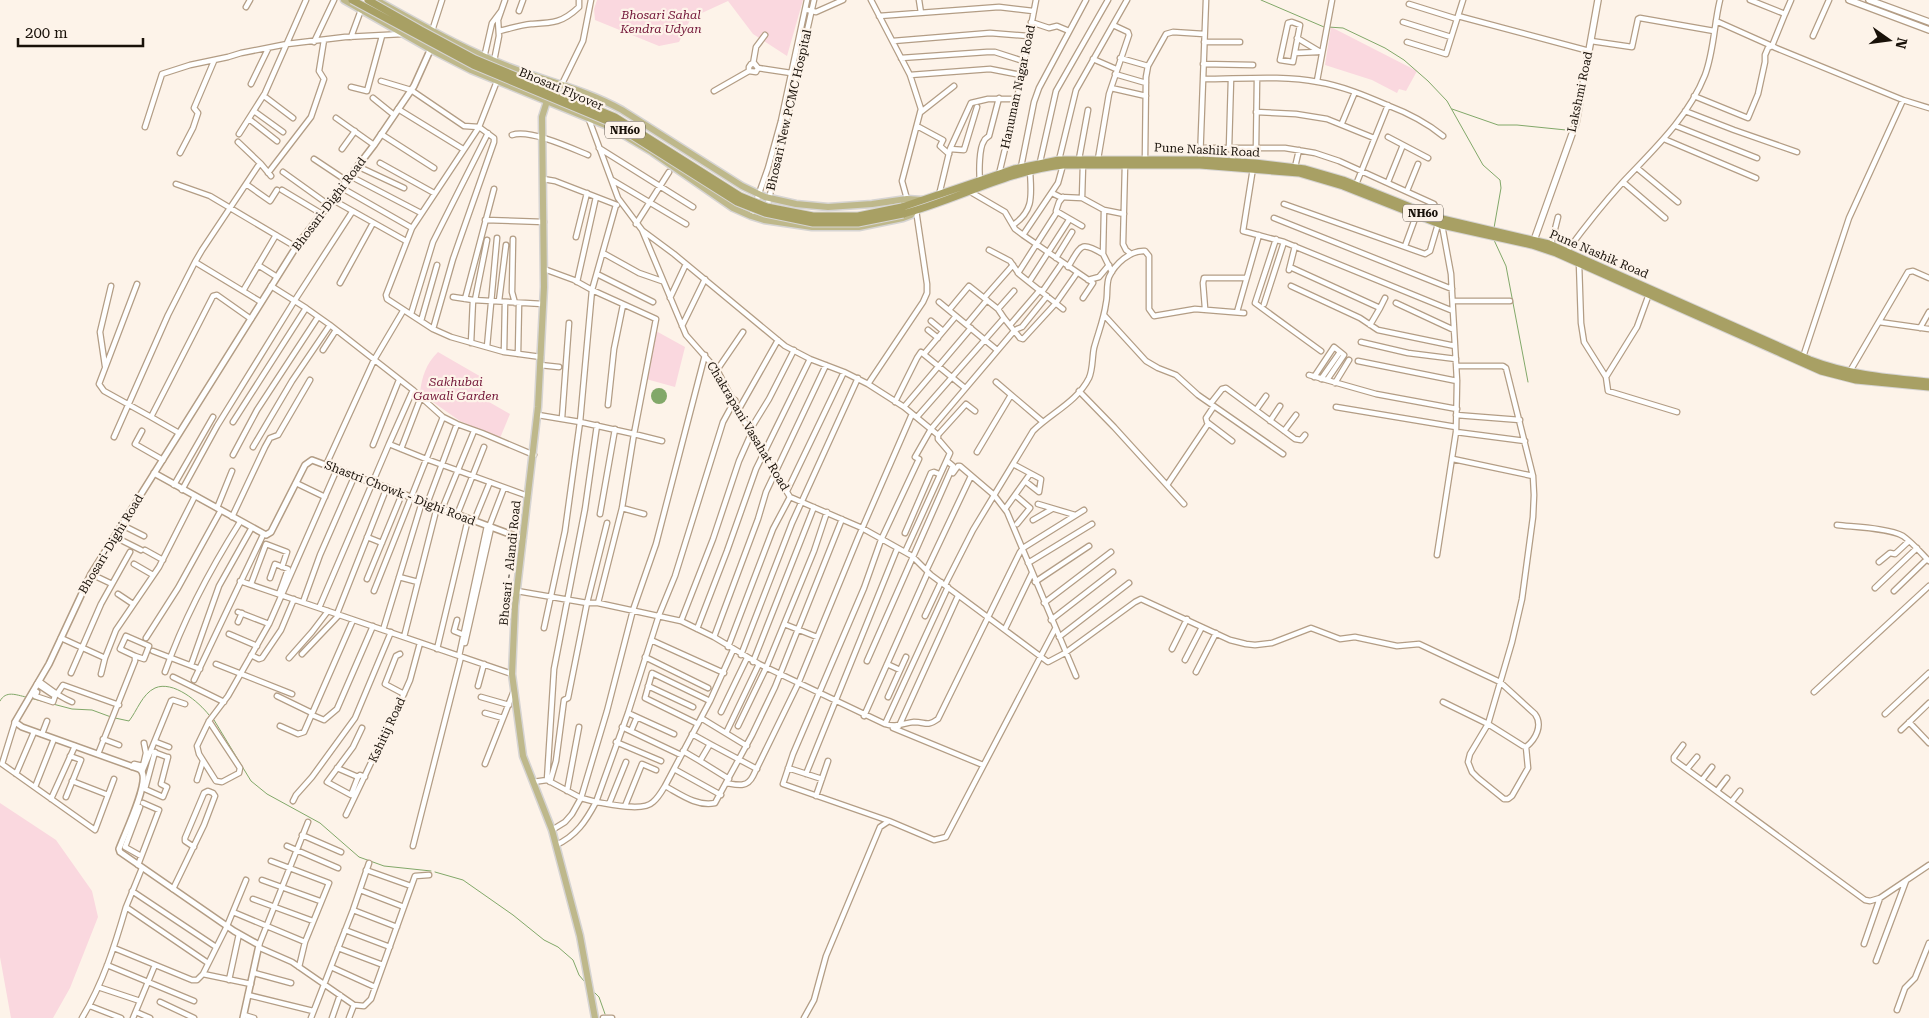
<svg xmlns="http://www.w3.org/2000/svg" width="1929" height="1018" font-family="'Roboto Serif',serif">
<rect width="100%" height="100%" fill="#fdf3e9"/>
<!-- green -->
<path fill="#fad8df" d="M597 0H803L787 56 753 34 728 1 691 18 679 42 659 46 595 20 594 9Z
M1331 27 1417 71 1406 91 1399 89 1397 93 1372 80 1325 65Z
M656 331 685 347 675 387 646 379Z
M438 352 483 378 482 398 510 414 500 438 460 421 420 393C422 376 426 364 438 352Z
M0 803 56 840 92 891 98 917 70 988 53 1018H11L0 957Z"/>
<!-- water -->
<path fill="#82a869" d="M651 396a8 8 0 1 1 16 0a8 8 0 1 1-16 0Z"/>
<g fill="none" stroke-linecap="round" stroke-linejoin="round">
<!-- stream -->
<path stroke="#82a869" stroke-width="1" d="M1261 0 1324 27
M1328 27 1343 28 1385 48 1404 60 1428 81 1447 101 1483 165 1500 180 1501 188 1494 228
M1452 109 1498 125H1517L1566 130
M1494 240 1506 266 1528 382
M30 698 72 709 92 710 111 717
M0 701C6 690 16 695 26 697
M115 718 129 721C137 711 142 694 155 688 173 680 199 702 209 715
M214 720 251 781 267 794 320 823 359 857 384 866 431 871
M435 872 463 880 513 915 544 940 558 947 573 960 579 975 584 981
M593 991 599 997 605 1014"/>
<!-- minor casing -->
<g stroke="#b39d85" stroke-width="7">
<path id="minor" d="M871 0 910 75 921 109 902 181 907 199
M919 0 921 13
M1750 0 1785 14 1791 0
M1409 4 1457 19
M246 7 250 0
M808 10 816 12 843 0
M519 11 523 0
M1785 14 1772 46 1776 48 1903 100 1929 108
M879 16 999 7 1033 11
M1458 16 1589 51
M1716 21 1772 46
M1031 22 1049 28 1057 26 1069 31
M1292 22 1300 25 1293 62 1280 60 1288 23Z
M1403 22 1451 37
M432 31 442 0
M499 31C509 29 520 25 531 24 553 23 562 23 579 7V0
M1813 36 1829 0
M351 37 361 10
M1297 38 1322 53
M893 41 990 33 1028 36
M1591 41 1632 47 1638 19 1640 18 1714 31
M314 42 334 0
M1204 42H1240
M1407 42 1446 54 1463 0
M1295 53 1318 52
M484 58 492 23 501 11
M901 58 987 52H995L1023 61
M1120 58 1148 66
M1093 59 1116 69
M494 61 499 36 498 20 505 0
M753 64 756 47 765 35
M1203 64 1253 65
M758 68 756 72 749 71V67L751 64 754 63 758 68 791 73
M1115 74 1146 83
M910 75 990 69 1021 75
M1203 79C1239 79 1284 75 1318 82 1342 86 1364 95 1387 105 1408 113 1426 122 1443 136
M381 81 411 90 464 126 479 127 412 228 386 295 387 299 433 329 451 337 504 352 541 357
M1317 81 1332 0
M251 84 268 49
M562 84 583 41 591 0
M351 87 367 91 382 36
M1111 88 1146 96
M714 91 749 71
M264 96 293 118
M1694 96 1748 118 1758 94 1765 62V55L1768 48 1772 46
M373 98 394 115
M398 109 463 149
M254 111 283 132
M1685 111 1734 130 1797 152
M921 112 954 86
M1256 112 1296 114 1327 119 1374 138
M588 117 618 198 642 230 686 335 717 370 751 434 790 497 862 528 912 556 931 575 1048 662 1065 653 1135 602 1141 599 1230 640 1246 644 1255 645 1272 643 1311 628 1340 639 1355 637 1397 646 1419 644 1500 682 1535 714C1543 725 1536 739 1526 747L1523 746 1488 724 1443 702
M336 118 374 145
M249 119 277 141
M1342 123 1355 92
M917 126 943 140 940 146 949 154
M1676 126 1757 158
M145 127 162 74 190 65 228 57 241 53 287 44 345 37 403 34
M239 134 265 93 306 0
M381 134 434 168
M512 135C530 129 571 148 588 155
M1388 137 1428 158
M1664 139 1756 178
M238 142 261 164
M599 148 693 207
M1201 148H1285L1315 153 1339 161 1434 204 1438 211V218
M1229 148 1231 79
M1231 148 1233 161
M1256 148 1257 79
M342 149 355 131
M950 149 964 150 977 107
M180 153 193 128 198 113 194 108 214 61
M314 159 347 181
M1079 159 1088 110
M1098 159 1109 94 1129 35 1128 32 1113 25
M1145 159 1146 77 1148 66 1166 34 1173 32 1204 34
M1059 160 1076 90 1127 0
M1200 161 1206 0
M1040 162 1056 91 1108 0
M380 163 434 193
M1063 165 1058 183 1023 235 1093 283 1083 298
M1125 165 1123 244 1126 250 1130 253
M357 166 404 188
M1021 167 1034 102 1039 88 1086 0
M1295 167 1299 150
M1253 168 1243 231 1284 242 1453 311 1457 381 1456 432 1437 555
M1637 168 1678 202
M283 172 329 205
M268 173 311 117 324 79 319 71 324 40
M999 174 1017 99 1036 0
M350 176 421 213
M543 179 555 181 617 205
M612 180 686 224
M980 181C979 172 979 148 984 141 985 138 988 137 989 136L999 98
M1388 182 1403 145
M1623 182 1665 218
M176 184 210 196 296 247
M246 184 270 201 277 190
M1355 187 1388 105
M342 188 412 228
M282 190 322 214
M969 191 1005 212 1015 229 1023 235
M1407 191 1418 164
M1052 193 1060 197 1082 198 1104 210 1124 214
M939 195 950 149 971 103 988 99H1017
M1063 197 1059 202 1056 211 1082 226
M1082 198 1083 165
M333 200 406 241
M1284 204 1425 254 1430 251 1438 224
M767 208 814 0
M1104 210 1103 254 1112 272
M751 216 768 168 781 121 807 0
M1274 218 1452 289
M485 220 544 222
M636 224 669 172
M1013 225C1035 210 1031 194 1030 170
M1442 225 1451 274 1453 311
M643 231 674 254 785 346 810 359 844 372 868 384 904 407 938 435V439L950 453 905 552
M576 237 587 193
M513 239 512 292 515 303
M1276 239 1255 303 1321 351
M1551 245 1558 217
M1405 246 1416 216
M989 250 1010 261 1019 274 1029 282
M1567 251C1584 228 1602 205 1622 183 1653 150 1688 118 1705 75 1714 51 1714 24 1720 0
M603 253 639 273 662 281
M1056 258 1072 232
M195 262 202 250 258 166 261 164 271 176
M1579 263 1581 323 1584 342 1606 377 1608 391 1677 412
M258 265 277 277
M1068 267C1081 246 1080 240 1103 254
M1290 267 1380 308 1370 325
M1289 270 1295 246
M1018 273 1057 212
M597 274 653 302
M1088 280 1099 277 1109 265
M577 282 596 197
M340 283 373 223
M137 284 99 384 104 391 151 417
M271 286 306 308 330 325 413 390 443 417 457 424 482 433 534 455
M1291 286 1360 318 1378 330 1455 346
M243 291 276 235
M1042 292 1062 263
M453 297 473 300 543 304
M670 298 686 264
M984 298 1013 265
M465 299 494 189
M475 300 487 240
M499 301 506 245
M1453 301H1510
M939 302 997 350
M1396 303 1454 330
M1264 304 1284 242
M1205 308 1203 283 1204 278H1245
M1380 308 1385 298
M998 309 1014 291
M1063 309 1029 282 1069 220
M1237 312 1259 235
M411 314 433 242 488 133
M1104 315 1146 361 1158 368 1176 375 1198 395 1283 454
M1004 318 1020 338 1023 339 1056 303 1077 273
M421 321 437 265
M931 321 943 331
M1879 322 1929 329
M967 324 987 300
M1010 325 1040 290
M682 326 705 279
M1920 328 1929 312
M433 329 453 259 494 142V138L479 127 497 81
M1017 329 1022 327 1047 296
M928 330 938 338
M1361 342 1408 353 1456 359
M471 343 473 300
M487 347 497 238
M323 350 336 330
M504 352 505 302
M518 354 519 303
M924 354 956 316
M1803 357 1849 218 1903 100
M1358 361 1457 381
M540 365 559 367
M105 366 100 332 111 286
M1457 366H1503L1506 368 1533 476 1534 495 1533 517 1522 599 1512 642 1488 724 1470 754 1468 762 1472 772 1478 778 1504 799H1508L1512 796 1528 768 1526 747
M717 370 743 332
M1849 373 1908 272 1913 271 1929 278
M1309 375 1376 394 1457 409
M1314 377 1334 347 1344 355 1327 380
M1606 377 1637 327 1649 294
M1321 379 1340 352
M996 382 1043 422
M1335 383 1349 360
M868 384 923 302 927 293V284L916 210
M1079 391 1114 427 1184 504
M895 402 917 358 921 352 965 388
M1211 403 1222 389 1226 388 1295 439 1301 440 1305 435
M608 405 614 349 623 305
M1214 406 1206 418 1207 422 1232 441
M904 407 971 328
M1336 407 1456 427
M739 409 778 340
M1256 410 1266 396
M538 415 580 422 634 434 656 319 592 290 574 280 544 269
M1456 415 1520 420
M917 417 1004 318 998 309 969 286 949 310
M562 418 569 323
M1270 421 1280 406
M233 422 306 308
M750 430 769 399 794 350
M142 431 135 444 163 460
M1284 431 1296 415
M1456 432 1525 441
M179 433 151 417 213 296 217 295 251 319
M938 435 966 404 975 411
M114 437 168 315 195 262 261 302
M389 444 413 390
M373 445 399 380
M253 447 292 381 330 325
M401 449 421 397
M977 452 1011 395
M233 455 257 410 318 317
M1453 459 1533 476
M1013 464 1041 479 1039 492 1025 481
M326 465 374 360 403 311
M953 473 958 466H960L994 495 1007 512 1076 676
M296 483 325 497
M174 485 213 417
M1167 485 1208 424
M182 490 217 426 295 300 352 212
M787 491 844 372
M1015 495 1030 508 1017 524
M427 504 457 424
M1038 504 1075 515
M217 508 232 471
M622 508 644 514
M442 509 474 431
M1005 509 1030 474
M600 514 615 429
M457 515 484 447
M232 517 265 447 270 438 278 435 310 380
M1033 520 1052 509
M474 521 490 482
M122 525 144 536
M1837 525C1854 527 1889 528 1903 536 1913 543 1921 553 1929 561
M489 527 504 488
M905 533 931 473 934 472 939 474
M115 537 141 550
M367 537 382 543
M145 550 163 560
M1879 562 1890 553 1895 554 1909 541
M1028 563 1092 524
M134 564 153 575
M927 569 971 476
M91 574 112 584
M399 577 418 582
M270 578 275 564 288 569 279 594
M367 579 402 494
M240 581 319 608
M1035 582 1089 546
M251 584 266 544 287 552 282 567
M945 585 973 530 1033 431C1051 413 1077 402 1089 378 1093 369 1092 358 1094 348 1098 333 1104 319 1106 303 1108 295 1106 285 1109 277 1115 264 1130 250 1145 251L1149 256V309L1154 316 1195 309 1244 313
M1875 588 1917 548
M374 591 443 417
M517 591 587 603H598L681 621 714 637 759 664 885 724 948 587
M1894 591 1927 559
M118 594 133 604
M303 602 320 555 355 475
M598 603 622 508 634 434 662 441
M1044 603 1111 552
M238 612 269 624
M337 614 387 487
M925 616 941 582
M457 620 454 631 464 635
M1051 620 1113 572
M681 621 713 539 739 461 751 434
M238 622 242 613
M784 624 817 637
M544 628 565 531 580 422 592 290 616 205
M697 629 727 551 756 469 810 359
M1005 629 1032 573
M383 630 422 502
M229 634 257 646
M404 637 437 507
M714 637 758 519 766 492 826 365
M1059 637 1129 583
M61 638 105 658
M146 638 178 588 221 510
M651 640 724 673
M465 643 491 528
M728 647 773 529 790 497
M437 649 468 519
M1172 649 1187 619
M153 651 200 669
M302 654 339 615
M400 654 396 656 385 684 404 694
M251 655 259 659 262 658 281 630 294 599
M741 655 792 523 858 378
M459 656 487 526
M645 657 708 688
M289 658 312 632 328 611
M1185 660 1202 627
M867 661 953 466 947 461
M753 662 814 507
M216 664 292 694
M887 664 900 670
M191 665 219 586 251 529
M165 672C184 618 209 571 240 522
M1196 672 1216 633
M71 673 101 604 130 552
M101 674 105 658 116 630 159 567 195 496
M512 674 319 608 389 444 426 459 528 496
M173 677 224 702
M194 680 263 535
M39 681C50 689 59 697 72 702
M478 686 484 664
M648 686 693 707
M34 690 37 692 35 696 53 702 55 696 37 684
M1814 692 1929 586
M57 694 63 685 119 705
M277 696 312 713
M481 697 509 705
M888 697 906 657
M721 712 747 658
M485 713 503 718
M628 713 674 734
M1885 714 1929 673
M312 715 324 720 337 709 373 626
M864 716 928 572
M701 718 747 746
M209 721 240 768 239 773 222 782 216 781 199 754 197 746 209 721 228 696 269 624 337 469
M15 722 2 764 95 830 114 779
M1909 722 1929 743
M698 724 645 698 652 673 710 701
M885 724C896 728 903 723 914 722 926 722 927 727 938 719L1020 552 1023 548 1084 510
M280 726 298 734 304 732 353 620
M738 726 766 668 814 551 827 512
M899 726 958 596
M622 727 681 755
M362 728 353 747 327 782 351 795 358 777 360 775 365 777
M893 728 983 765
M1901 730 1929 703
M631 731 637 717
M726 733 759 664
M42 734 47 721
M692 734 710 744
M103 739 119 745
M156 742 169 747
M616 742 661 761
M1683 745 1674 757V760L1865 900 1870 901 1880 898 1929 865
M151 751 167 757H168L161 784 167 787 163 797 145 789 155 752
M683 751 700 761
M98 754 135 661V656L120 649 126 636 149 646 144 659 135 656
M485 764 513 693
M132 767 134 764 143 766 146 753 144 743
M337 768 358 777
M788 768 822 779
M674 769 721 795
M1687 769 1697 757
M142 772 171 701 173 700 185 704
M16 774 34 732
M806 774 897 549
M729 779 700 761 710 744 757 769
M197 780 203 761
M547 780 554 669 585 509 597 425
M1702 780 1712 767
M72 781 108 795
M533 782 547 780 581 798 596 802 628 713 659 615 675 576 723 422 735 400
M550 782 556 761 564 700 568 698 587 603 607 523
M726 783C738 785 747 788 753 776L798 684 858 538 912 414
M665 786 710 701 733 650
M35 787 54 739
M567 791 579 727
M1717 791 1727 778
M816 796 828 761
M66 797 81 760 70 756
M51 799 75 746
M293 801 296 795 312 777 355 718 391 632
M1732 801 1740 791
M609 804 626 762
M625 806 642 764 656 770
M140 807 125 847 141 856
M346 815 402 698 410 680 420 643
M889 821 783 784 793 754 864 588 881 540 919 459 915 457 931 429 1014 331
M552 830 565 822 572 814 581 798 607 711 633 610 656 544 705 355
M302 835 341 852
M556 845C576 836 586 821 596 802 610 804 643 812 653 802 658 798 662 791 665 786 680 794 697 807 715 803L752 735 775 687 842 519
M287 846 338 868
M413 846 461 657
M271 861 329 883 305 942 299 967
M138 865 159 810 143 803
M142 868 126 907 208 963
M366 870 411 886
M262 880 320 901
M173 889 204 825 215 796 213 793 208 791 204 793 185 838V841L194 847
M360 890 404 907
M132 891 216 947
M253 899 313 921
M353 910 397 927
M233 912 305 942
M345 930 390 947
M1864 944 1880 898
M259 945 308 822
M114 948 192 980H197L203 974 227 926 246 880
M260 948 292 962 354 1005 364 1006 371 999 415 876 429 875
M338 948 383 965
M1876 961 1906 881
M107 965 194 1001
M331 967 375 987
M254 973 291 983
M203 974 251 984
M229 980 239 934
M98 987 140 1001
M248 995 313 1011
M160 1002 194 1018
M90 1006 121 1018
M1897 1010 1905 988 1915 978 1929 943
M136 1012 150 1018
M244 1015 254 1018
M82 1018C103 983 115 945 126 907
M133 1018 155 965
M311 1018 353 910 369 863
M332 1018 340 995
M349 1018 354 1005
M603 1018H612
M804 1018 814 1000 826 956 880 827 889 821 934 840 946 837 1055 629"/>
</g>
<!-- tertiary casing -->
<g stroke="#b39d85" stroke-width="8">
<path id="tertiary" d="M154 473 266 535 271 532 305 465 312 460 523 539
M243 1018 259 945 234 931 120 852 119 849C125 833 146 789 143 775 142 771 142 771 139 769L22 727 15 722 49 664 91 574 296 247 374 145 414 86 432 46"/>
</g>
<!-- secondary casing -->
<g stroke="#b39d85" stroke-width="8">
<path id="secondary" d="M1849 0 1929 30
M1869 0 1929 22
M1533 243 1576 123 1598 0"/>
</g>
<!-- primary casing -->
<g stroke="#d6d4d3" stroke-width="9">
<path id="primary" d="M344 0 430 49 471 70 610 127 652 152 733 208 751 216 764 220 812 227H859L903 218 911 215 914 211
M376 0C420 24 464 50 512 68 549 82 586 90 622 110L742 186 765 197 796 204 828 207 872 204 907 199 922 200
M547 101 542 117 544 287 538 407 515 606 512 674 523 756 552 830 580 936 595 1018"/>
</g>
<!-- trunk casing -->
<g stroke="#d6d4d3" stroke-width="9">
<path id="trunk" d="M902 207 1014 169 1059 160H1200L1255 163 1305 169 1343 180 1438 218 1549 244 1810 360C1849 375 1888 378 1929 382
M903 214C957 200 1006 171 1063 165H1200L1299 173 1343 186 1442 225 1532 245 1556 253 1821 371 1856 380 1929 387"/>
</g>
<!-- minor -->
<use href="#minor" stroke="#fff" stroke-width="4.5"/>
<!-- tertiary -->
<use href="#tertiary" stroke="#fff" stroke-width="5"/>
<!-- secondary -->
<use href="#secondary" stroke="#fff" stroke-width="5.5"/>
<!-- primary -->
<use href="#primary" stroke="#beb88b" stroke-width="6"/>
<!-- trunk -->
<use href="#trunk" stroke="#a8a064" stroke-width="7"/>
<!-- trunk-bridge casing -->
<g stroke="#d6d4d3" stroke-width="9" stroke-linecap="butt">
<path id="trunk-bridge" d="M352 0 473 65 612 123 737 202 765 213 813 223H858L903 214
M368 0 421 30 475 59 615 117 740 196 767 207 813 216H858L902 207"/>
</g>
<!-- trunk-bridge -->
<use href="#trunk-bridge" stroke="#a8a064" stroke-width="7"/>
</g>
<g text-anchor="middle" stroke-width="4.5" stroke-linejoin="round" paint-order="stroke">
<!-- shield labels -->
<g fill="#fdf3e9" stroke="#5d554c" stroke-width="1">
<rect x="605" y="121.5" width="40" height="17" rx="4"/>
<rect x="1403" y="204.5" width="40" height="17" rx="4"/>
</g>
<g font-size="11" font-weight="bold" fill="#191109">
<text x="625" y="134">NH60</text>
<text x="1423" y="217">NH60</text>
</g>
<!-- park labels -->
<g font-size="12" font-style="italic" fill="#701235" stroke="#fdf3e9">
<text x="661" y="19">Bhosari Sahal<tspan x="661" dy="14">Kendra Udyan</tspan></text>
<text x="456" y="386">Sakhubai<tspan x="456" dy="14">Gawali Garden</tspan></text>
</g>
<!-- street labels -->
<g font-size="12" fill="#191109" stroke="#fdf3e9">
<text transform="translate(1018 87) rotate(-78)" y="4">Hanuman Nagar Road</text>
<text transform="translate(561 89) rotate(23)" y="4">Bhosari Flyover</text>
<text transform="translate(1580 92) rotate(-78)" y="4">Lakshmi Road</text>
<text transform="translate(789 110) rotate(-77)" y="4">Bhosari New PCMC Hospital</text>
<text transform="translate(1207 150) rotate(3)" y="4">Pune Nashik Road</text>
<text transform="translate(329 204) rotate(-53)" y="4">Bhosari-Dighi Road</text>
<text transform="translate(1599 254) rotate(23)" y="4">Pune Nashik Road</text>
<text transform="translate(748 426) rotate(59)" y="4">Chakrapani Vasahat Road</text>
<text transform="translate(400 493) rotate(21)" y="4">Shastri Chowk - Dighi Road</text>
<text transform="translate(111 544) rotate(-59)" y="4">Bhosari-Dighi Road</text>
<text transform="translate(510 563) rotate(-84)" y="4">Bhosari - Alandi Road</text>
<text transform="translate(387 730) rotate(-65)" y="4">Kshitij Road</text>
</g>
</g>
<!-- north arrow -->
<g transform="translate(1889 40) rotate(104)" stroke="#fdf3e9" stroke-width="4" paint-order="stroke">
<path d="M0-4L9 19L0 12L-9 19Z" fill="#191109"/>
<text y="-8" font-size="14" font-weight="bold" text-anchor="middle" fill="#191109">N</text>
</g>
<!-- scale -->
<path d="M18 38v8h125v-8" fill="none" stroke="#191109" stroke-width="2.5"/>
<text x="25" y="38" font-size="15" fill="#191109" stroke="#fdf3e9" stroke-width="4" paint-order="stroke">200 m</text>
</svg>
